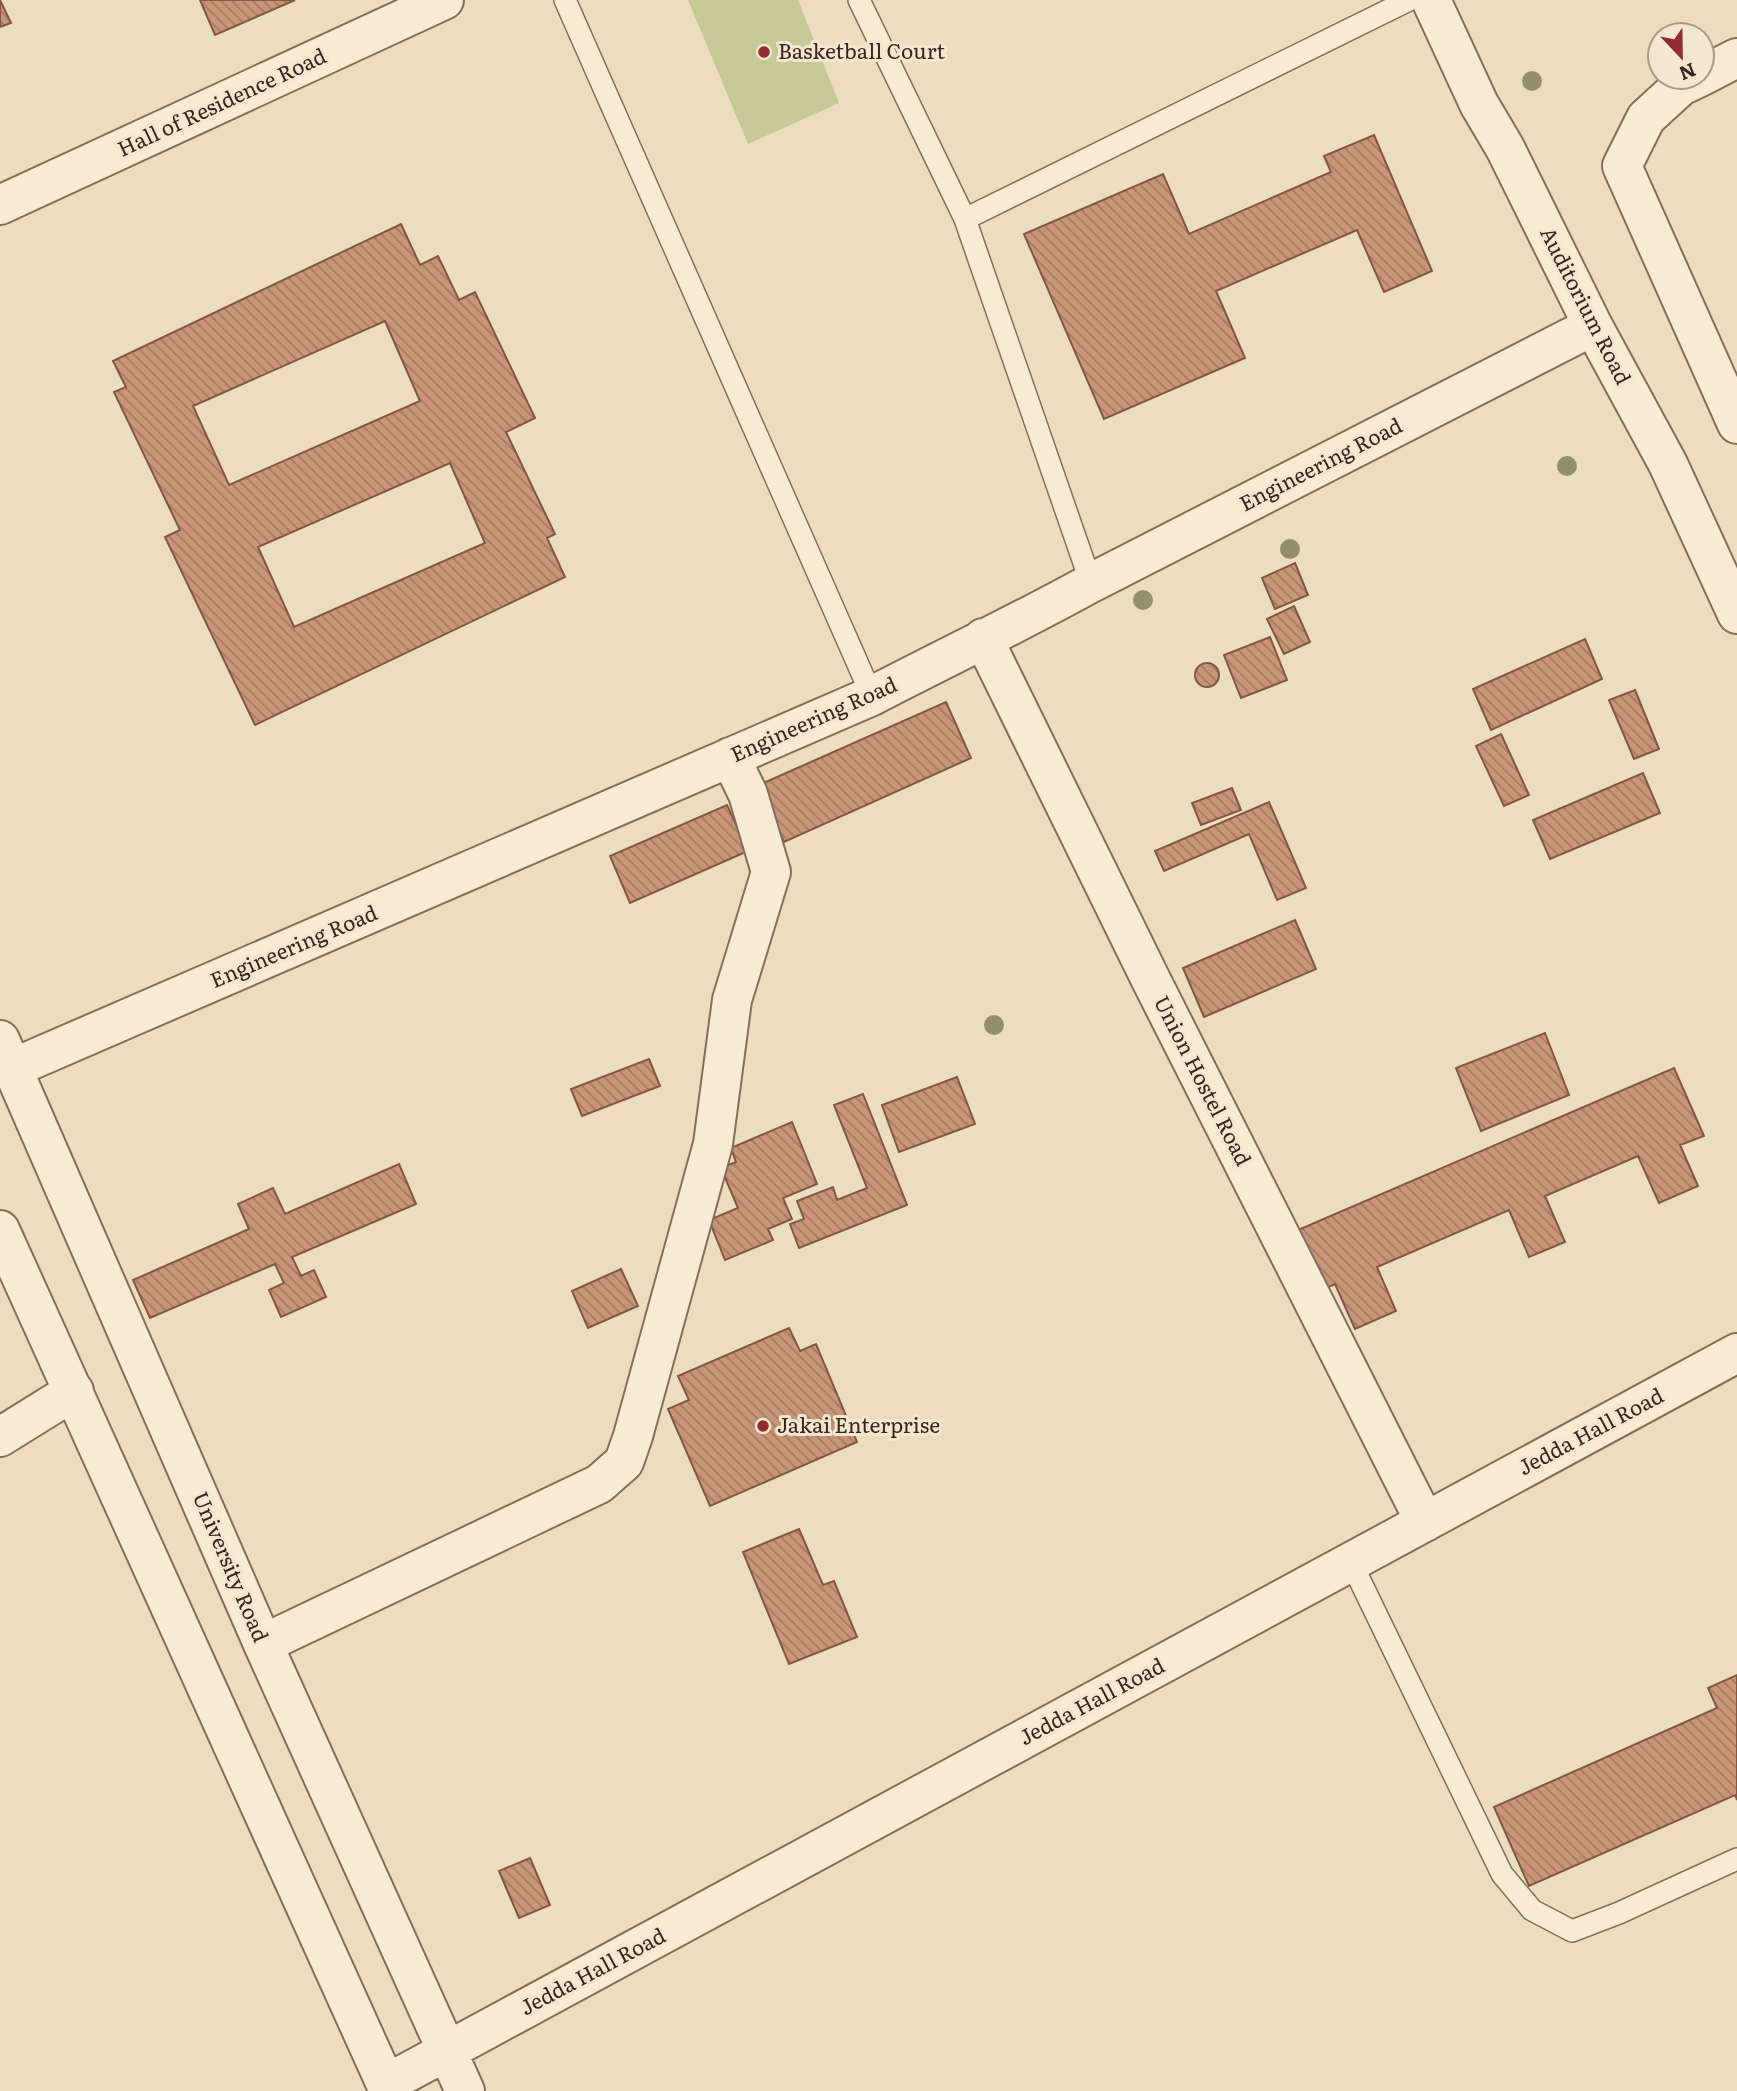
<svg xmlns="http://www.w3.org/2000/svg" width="1737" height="2091" font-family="Literata,serif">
<defs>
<pattern id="building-back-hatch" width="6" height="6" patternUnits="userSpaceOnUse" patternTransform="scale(1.75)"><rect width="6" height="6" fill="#c99578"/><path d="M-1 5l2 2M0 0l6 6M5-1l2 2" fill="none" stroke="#a47a62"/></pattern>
</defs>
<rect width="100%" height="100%" fill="#ecddc1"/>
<!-- park -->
<path fill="#c6c996" d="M688 0H798L839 103 748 144Z"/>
<!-- building -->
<path fill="url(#building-back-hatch)" stroke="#835740" stroke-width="2" fill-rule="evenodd" d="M0 0 11 23 0 27Z
M200 0H295L215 35Z
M1374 135 1432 271 1384 292 1357 230 1216 291 1245 358 1104 419 1024 234 1163 174 1189 234 1331 172 1324 156Z
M401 224 420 265 438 256 459 300 475 292 535 418 506 432 555 534 547 538 565 577 255 725 165 537 180 530 114 392 126 387 113 361ZM385 321 420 401 229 485 193 406ZM450 463 485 543 294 627 258 547Z
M1295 563 1308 595 1275 609 1262 578Z
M1294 606 1310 642 1284 654 1267 619Z
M1270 637 1287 680 1241 698 1224 655Z
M1585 639 1602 679 1491 730 1473 689Z
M1195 675a12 12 0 1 1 24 0a12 12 0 1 1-24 0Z
M1635 690 1659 749 1634 759 1609 700Z
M946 702 971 758 784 842 759 785Z
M1501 734 1529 795 1504 806 1476 746Z
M1643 773 1660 813 1550 859 1533 820Z
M1232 788 1241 810 1201 825 1192 803Z
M1269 802 1306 888 1277 900 1249 834 1164 871 1155 851Z
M727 805 748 851 630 903 610 856Z
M1295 920 1316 969 1204 1017 1183 968Z
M1545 1033 1569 1095 1481 1131 1456 1068Z
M649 1059 660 1086 582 1116 571 1089Z
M1674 1068 1704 1136 1680 1145 1698 1186 1659 1203 1638 1156 1545 1196 1565 1242 1529 1257 1509 1210 1377 1267 1396 1311 1355 1329 1335 1284 1317 1292 1291 1233Z
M957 1077 975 1124 899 1152 882 1105Z
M863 1094 907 1205 799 1248 790 1224 804 1219 797 1201 833 1187 837 1200 867 1188 834 1105Z
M792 1122 817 1184 783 1198 792 1219 768 1229 773 1240 725 1260 709 1220 738 1208 721 1168 736 1162 731 1148Z
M399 1164 416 1204 292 1257 301 1276 314 1270 326 1297 281 1317 269 1290 284 1283 275 1264 150 1318 133 1280 249 1229 238 1204 273 1188 285 1214Z
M621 1269 638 1306 588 1328 572 1291Z
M789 1328 800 1351 816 1344 857 1442 710 1506 668 1409 689 1400 678 1376Z
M799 1529 823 1585 834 1581 857 1637 789 1664 743 1552Z
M1737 1675V1800L1735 1795 1529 1886 1494 1807 1717 1708 1708 1688Z
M530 1858 550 1905 519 1918 499 1871Z"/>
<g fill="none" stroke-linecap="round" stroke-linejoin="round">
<!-- lane casing -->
<g stroke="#856e59" stroke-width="24">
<path id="lane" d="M565 0 872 696
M859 0 965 219 1091 583
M965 219 1409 0
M1351 1562 1502 1874 1532 1910 1572 1931 1619 1913 1737 1859"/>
</g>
<!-- street casing -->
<g stroke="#856e59" stroke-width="42">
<path id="street" d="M1431 0 1479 104 1505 148 1593 326 1668 464 1737 614
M1702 76 1737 58
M1700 77 1681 86 1646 118 1622 166 1737 424
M0 205 444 0
M983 638 1151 980 1425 1522
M0 1040 263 1644 465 2091
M13 1068 872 696C945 658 1019 623 1091 583L1593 326
M0 1230 389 2091
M0 1437 74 1391
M263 1644 599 1484 624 1462 633 1436 713 1144 732 1000 771 872 748 794 730 757
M386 2084 1737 1353"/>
</g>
<!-- lane -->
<use href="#lane" stroke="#f7ebd4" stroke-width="21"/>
<!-- street -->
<use href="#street" stroke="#f7ebd4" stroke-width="38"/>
</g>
<!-- trees -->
<g fill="#928f6b">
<circle cx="1532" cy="81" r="10"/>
<circle cx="1567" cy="466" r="10"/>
<circle cx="1290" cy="549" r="10"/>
<circle cx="1143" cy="600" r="10"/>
<circle cx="994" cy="1025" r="10"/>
</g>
<!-- markers -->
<g fill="#912c32" stroke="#f4e7d0" stroke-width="2.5">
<circle cx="764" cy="52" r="7"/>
<circle cx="763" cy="1426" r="7"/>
</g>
<g text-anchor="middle" stroke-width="6" stroke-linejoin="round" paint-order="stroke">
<!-- poi labels -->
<g font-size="21" fill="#35271d" stroke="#f4e7d0" text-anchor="start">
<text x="778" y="59">Basketball Court</text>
<text x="777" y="1433">Jakai Enterprise</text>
</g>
<!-- street labels -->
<g font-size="21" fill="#35271d" stroke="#f4e7d0">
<text transform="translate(222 103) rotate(-25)" y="7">Hall of Residence Road</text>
<text transform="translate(1585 306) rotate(63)" y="7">Auditorium Road</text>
<text transform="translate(1321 465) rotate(-27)" y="7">Engineering Road</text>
<text transform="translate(814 720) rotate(-24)" y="7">Engineering Road</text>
<text transform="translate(294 947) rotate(-23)" y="7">Engineering Road</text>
<text transform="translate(1202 1081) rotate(63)" y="7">Union Hostel Road</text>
<text transform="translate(1591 1432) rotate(-28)" y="7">Jedda Hall Road</text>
<text transform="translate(230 1567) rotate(67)" y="7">University Road</text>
<text transform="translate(1092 1702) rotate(-28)" y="7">Jedda Hall Road</text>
<text transform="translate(593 1972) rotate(-28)" y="7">Jedda Hall Road</text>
</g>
</g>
<!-- north arrow -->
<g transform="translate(1681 56) rotate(158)"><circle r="33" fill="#f4e7d0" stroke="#a89a88" stroke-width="2"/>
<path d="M0-5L12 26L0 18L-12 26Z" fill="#912c32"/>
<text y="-10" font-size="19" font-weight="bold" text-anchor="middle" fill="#35271d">N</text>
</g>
</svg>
